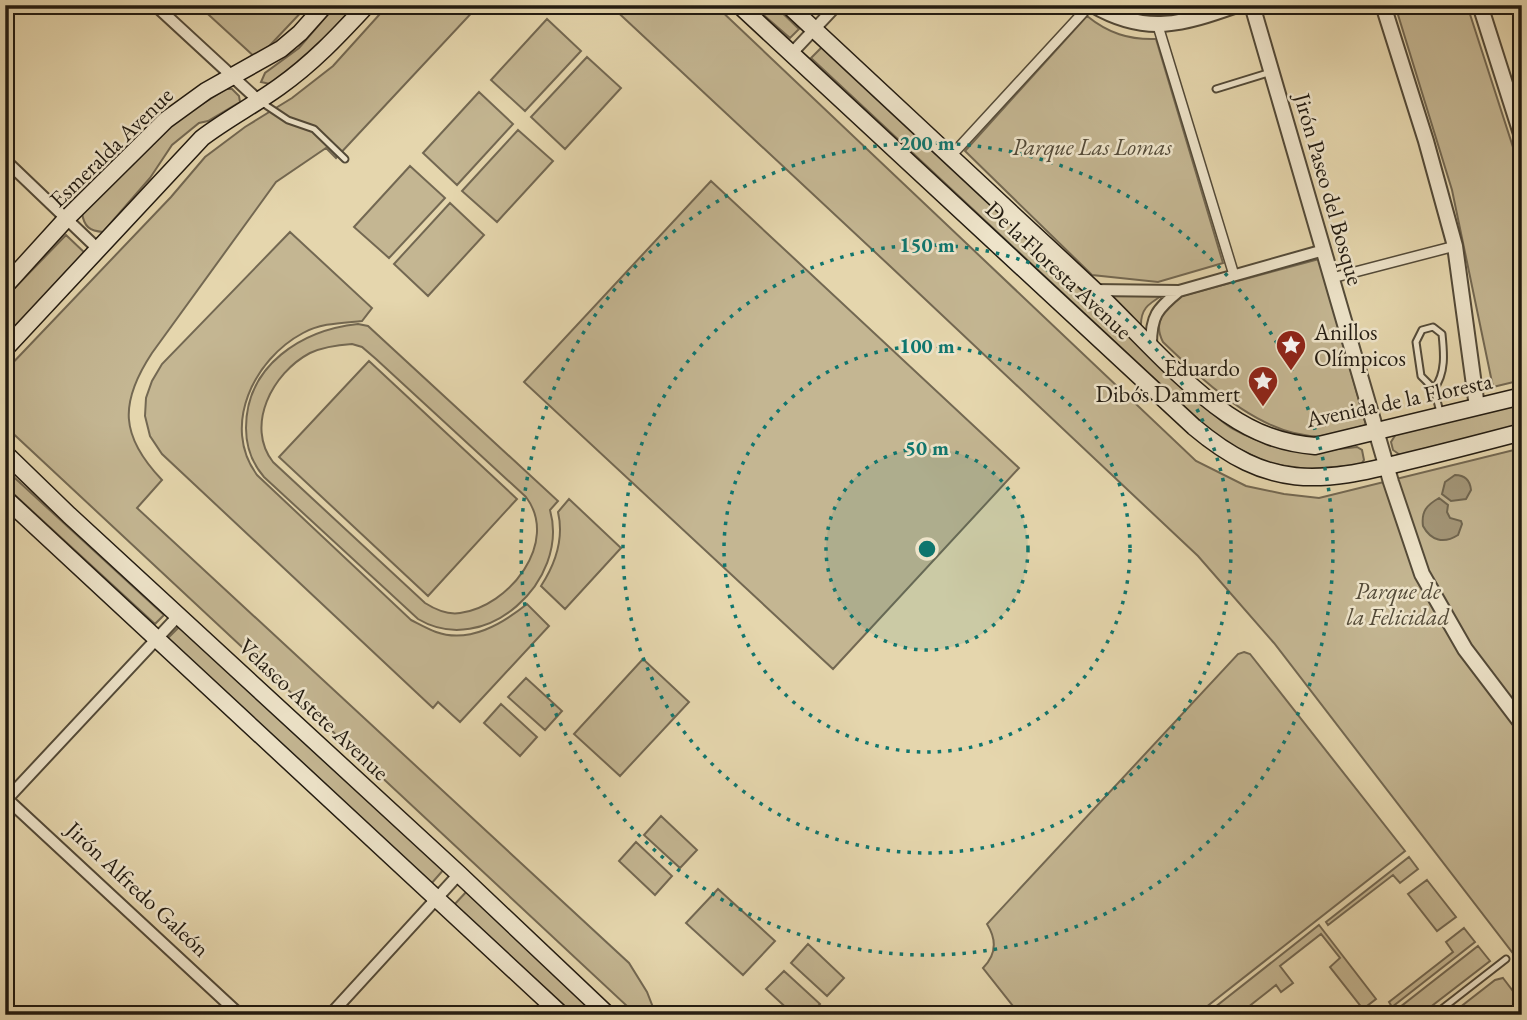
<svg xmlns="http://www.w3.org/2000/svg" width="1527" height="1020" font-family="'EB Garamond',serif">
<rect width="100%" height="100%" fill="#e5d6ad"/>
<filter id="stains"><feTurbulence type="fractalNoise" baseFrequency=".00286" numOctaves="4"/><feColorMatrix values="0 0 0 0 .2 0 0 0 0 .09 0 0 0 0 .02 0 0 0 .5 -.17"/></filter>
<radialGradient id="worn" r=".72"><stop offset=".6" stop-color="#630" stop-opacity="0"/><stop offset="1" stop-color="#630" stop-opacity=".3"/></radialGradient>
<!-- green -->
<path fill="#c4b692" stroke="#736852" stroke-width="2" fill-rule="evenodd" d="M198 5H308L257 59Z
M336 5H355L314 50 277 82 270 84 261 82 265 73 299 48Z
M388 5H479L336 158 326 148 276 182 152 353C119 403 120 436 162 480L137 508 629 963 647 992 656 1015H631L627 1006 5 426V371L171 197 205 157 245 127 292 98 333 66Z
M610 5H715L1196 461 1246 486 1284 494 1319 498 1522 448V965L1274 643 1198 556 891 267Z
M752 5H774L799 29 790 38Z
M1127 5H1190L1174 11Z
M1395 5H1467L1522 175V380L1493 387 1452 190Z
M1087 16C1108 33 1129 40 1156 39L1223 263 1158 282 1092 275 965 151Z
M547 19 581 51 525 111 491 80Z
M823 46 1191 394C1204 405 1218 420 1233 429 1274 452 1312 453 1357 447L1362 450 1364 460 1360 465 1307 469 1267 463 1219 439 811 58Z
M587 57 621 88 565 149 531 117Z
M226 89H232L239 96 240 102 208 121 199 123 172 145 150 178 103 232C90 231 84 227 82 213L177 120Z
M479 92 513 124 457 185 423 153Z
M518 130 553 161 497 222 462 191Z
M410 166 445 198 389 258 354 227Z
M711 181 1019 468 833 669 524 382Z
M450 203 484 235 428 296 394 264Z
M290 232 372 308 362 321C342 323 321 323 303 333 254 359 221 426 257 475L411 620C419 624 428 629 436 632 469 644 502 624 527 604L549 626 460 722 438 702 433 708 162 454 150 436 145 416 146 398 152 381 162 364Z
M66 235 86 254 5 339V298Z
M1319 259 1366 425C1354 428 1341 435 1329 436 1265 442 1205 382 1163 342 1153 323 1163 310 1178 297Z
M1163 295C1148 304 1140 309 1141 328L1108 296Z
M358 324 368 326 558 501 550 510C570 581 485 659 418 619L264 477C251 462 246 447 246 428 246 365 302 330 358 324ZM352 344 362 347 376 359 526 497C560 542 509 607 460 613 447 615 436 610 425 603L273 462C245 426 272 373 310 353 323 347 337 345 352 344Z
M369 361 517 499 428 596 279 457Z
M1522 404V425L1400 455 1393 450 1391 442 1396 434Z
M5 469 164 615 155 624 5 486Z
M569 499 621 548 565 609 541 586C556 563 564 538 558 512Z
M182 624 445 868 431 884 167 639Z
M1244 652 1250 654 1405 851 1196 1015H1020L983 968C996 955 997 940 987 924L1238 654Z
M643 659 689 702 620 776 574 734Z
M526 678 562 711 545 730 508 697Z
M501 704 537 737 520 756 484 723Z
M661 816 697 850 680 868 644 835Z
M636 842 672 876 655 895 619 861Z
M1409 857 1418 869 1400 883 1393 875 1328 925 1326 922Z
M1427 880 1456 917 1437 931 1408 894Z
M718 889 775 941 743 975 686 923Z
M468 890 598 1015H571L453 906Z
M1319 925 1376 999 1363 1009 1330 967 1340 958 1321 934 1280 966 1293 983 1281 992 1276 985 1238 1015H1205Z
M1464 928 1475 942 1392 1007 1389 1002 1453 952 1446 942Z
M808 944 844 978 827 996 791 963Z
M1478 946 1490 961 1420 1015H1398L1395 1011Z
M784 971 820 1004 810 1015H794L766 989Z
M1503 978 1522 1003 1509 1015H1450L1495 980Z"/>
<!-- water -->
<path fill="#a39678" stroke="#6f654f" stroke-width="2" d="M1455 475C1464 475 1470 480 1471 490L1466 499 1451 501 1442 494 1445 482Z
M1439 498 1448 505 1447 512 1450 518 1461 521 1462 524 1458 535C1444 544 1431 541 1423 526 1421 511 1427 505 1439 498Z"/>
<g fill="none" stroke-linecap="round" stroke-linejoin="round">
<!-- service casing -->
<g stroke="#534a38" stroke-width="9">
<path id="service" d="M1216 89 1271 72
M261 102 288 120 314 129 345 159
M1434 389C1446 373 1444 353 1442 334L1433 327 1422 330 1416 342 1421 376 1434 389 1440 412
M1434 1015 1506 959"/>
</g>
<!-- pedestrian casing -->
<g stroke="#534a38" stroke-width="12">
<path id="pedestrian" d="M1158 26 1234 275
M950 157 1090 5
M1332 278 1455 246"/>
</g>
<!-- minor casing -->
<g stroke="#534a38" stroke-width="14">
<path id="minor" d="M155 5 258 100
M791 54 837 5
M5 160 98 249
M1093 290 1179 291 1324 250
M1151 345C1151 316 1157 309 1179 291
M179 615 7 799 240 1015
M330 1015 459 874"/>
</g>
<!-- tertiary casing -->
<g stroke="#534a38" stroke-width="18">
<path id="tertiary" d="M1093 5C1146 36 1183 24 1237 5
M1252 5 1391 482 1422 574 1465 649 1522 724
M1383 5 1426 141 1455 246 1477 407
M1480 5 1522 137
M5 798 7 799 5 802"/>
</g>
<!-- secondary casing -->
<g stroke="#221b11" stroke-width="19">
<path id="secondary" d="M739 5 1194 427C1269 490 1318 484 1408 461 1446 452 1484 442 1522 432
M788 5C889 100 990 193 1091 287 1133 327 1179 381 1227 414 1255 433 1281 443 1315 446L1522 396
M5 286 66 219 166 120 206 91 281 49 300 33 325 5
M5 349 202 138C227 119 254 105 279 87 313 63 339 35 367 5
M5 453 69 515 459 874 608 1015
M5 498 562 1015"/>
</g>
<!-- service -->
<use href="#service" stroke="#eee4ca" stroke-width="5"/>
<!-- pedestrian -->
<use href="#pedestrian" stroke="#eee4ca" stroke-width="9"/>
<!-- minor -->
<use href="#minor" stroke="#eee4ca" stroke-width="10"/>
<!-- tertiary -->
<use href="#tertiary" stroke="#eee4ca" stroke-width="14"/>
<!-- secondary -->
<use href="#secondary" stroke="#eee4ca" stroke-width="16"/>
</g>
<!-- distance rings -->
<circle cx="927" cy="549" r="101" fill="#0f766e" fill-opacity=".12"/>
<g fill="none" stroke="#0f766e" stroke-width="3.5" stroke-dasharray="3.5 7">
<circle cx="927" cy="549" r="101"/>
<circle cx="927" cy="549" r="203"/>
<circle cx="927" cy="549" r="304"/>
<circle cx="927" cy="549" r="406"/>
</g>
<!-- icons -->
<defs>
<g id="sight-pin" transform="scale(1.575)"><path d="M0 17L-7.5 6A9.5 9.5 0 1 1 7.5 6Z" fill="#8f2418" stroke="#eee4ca"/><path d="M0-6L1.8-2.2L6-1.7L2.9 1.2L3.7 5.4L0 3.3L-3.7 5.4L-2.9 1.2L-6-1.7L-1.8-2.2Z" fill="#fff"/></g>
</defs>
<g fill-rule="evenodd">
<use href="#sight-pin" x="1291" y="345"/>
<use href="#sight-pin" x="1263" y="381"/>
</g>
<g text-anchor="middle" stroke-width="5" stroke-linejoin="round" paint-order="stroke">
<!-- street labels -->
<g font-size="23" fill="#221b11" stroke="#eee4ca">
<text transform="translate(111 147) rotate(-44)" y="8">Esmeralda Avenue</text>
<text transform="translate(1329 189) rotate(74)" y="8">Jirón Paseo del Bosque</text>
<text transform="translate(1059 270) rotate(43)" y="8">De la Floresta Avenue</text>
<text transform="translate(1399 400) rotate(-12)" y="8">Avenida de la Floresta</text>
<text transform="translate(314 709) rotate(43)" y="8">Velasco Astete Avenue</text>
<text transform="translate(138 889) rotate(43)" y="8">Jirón Alfredo Galeón</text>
</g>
<!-- park labels -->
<g font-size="23" font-style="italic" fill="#534a38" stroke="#eee4ca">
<text x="1092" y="155">Parque Las Lomas</text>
<text x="1398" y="599">Parque de<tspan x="1398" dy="26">la Felicidad</tspan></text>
</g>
<!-- poi labels -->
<g font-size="23" fill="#221b11" stroke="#eee4ca" text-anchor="start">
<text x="1314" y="340">Anillos<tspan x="1314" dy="26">Olímpicos</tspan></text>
<text x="1240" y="376" text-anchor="end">Eduardo<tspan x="1240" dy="26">Dibós Dammert</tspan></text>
</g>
</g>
<circle cx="927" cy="549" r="10" fill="#0f766e" stroke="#eee4ca" stroke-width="3.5"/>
<g font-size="21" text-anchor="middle" font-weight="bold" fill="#0f766e" stroke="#eee4ca" stroke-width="5" stroke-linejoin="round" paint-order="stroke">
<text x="927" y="150">200 m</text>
<text x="927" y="252">150 m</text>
<text x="927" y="353">100 m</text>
<text x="927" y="455">50 m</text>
</g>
<!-- margin -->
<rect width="1527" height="1020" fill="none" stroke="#e5d6ad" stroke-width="28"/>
<rect x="7" y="7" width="1513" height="1006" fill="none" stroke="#221b11" stroke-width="3.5"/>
<rect x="14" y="14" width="1499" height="992" fill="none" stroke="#221b11" stroke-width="2"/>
<rect width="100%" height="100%" filter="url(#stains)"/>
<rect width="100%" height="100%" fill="url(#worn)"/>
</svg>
